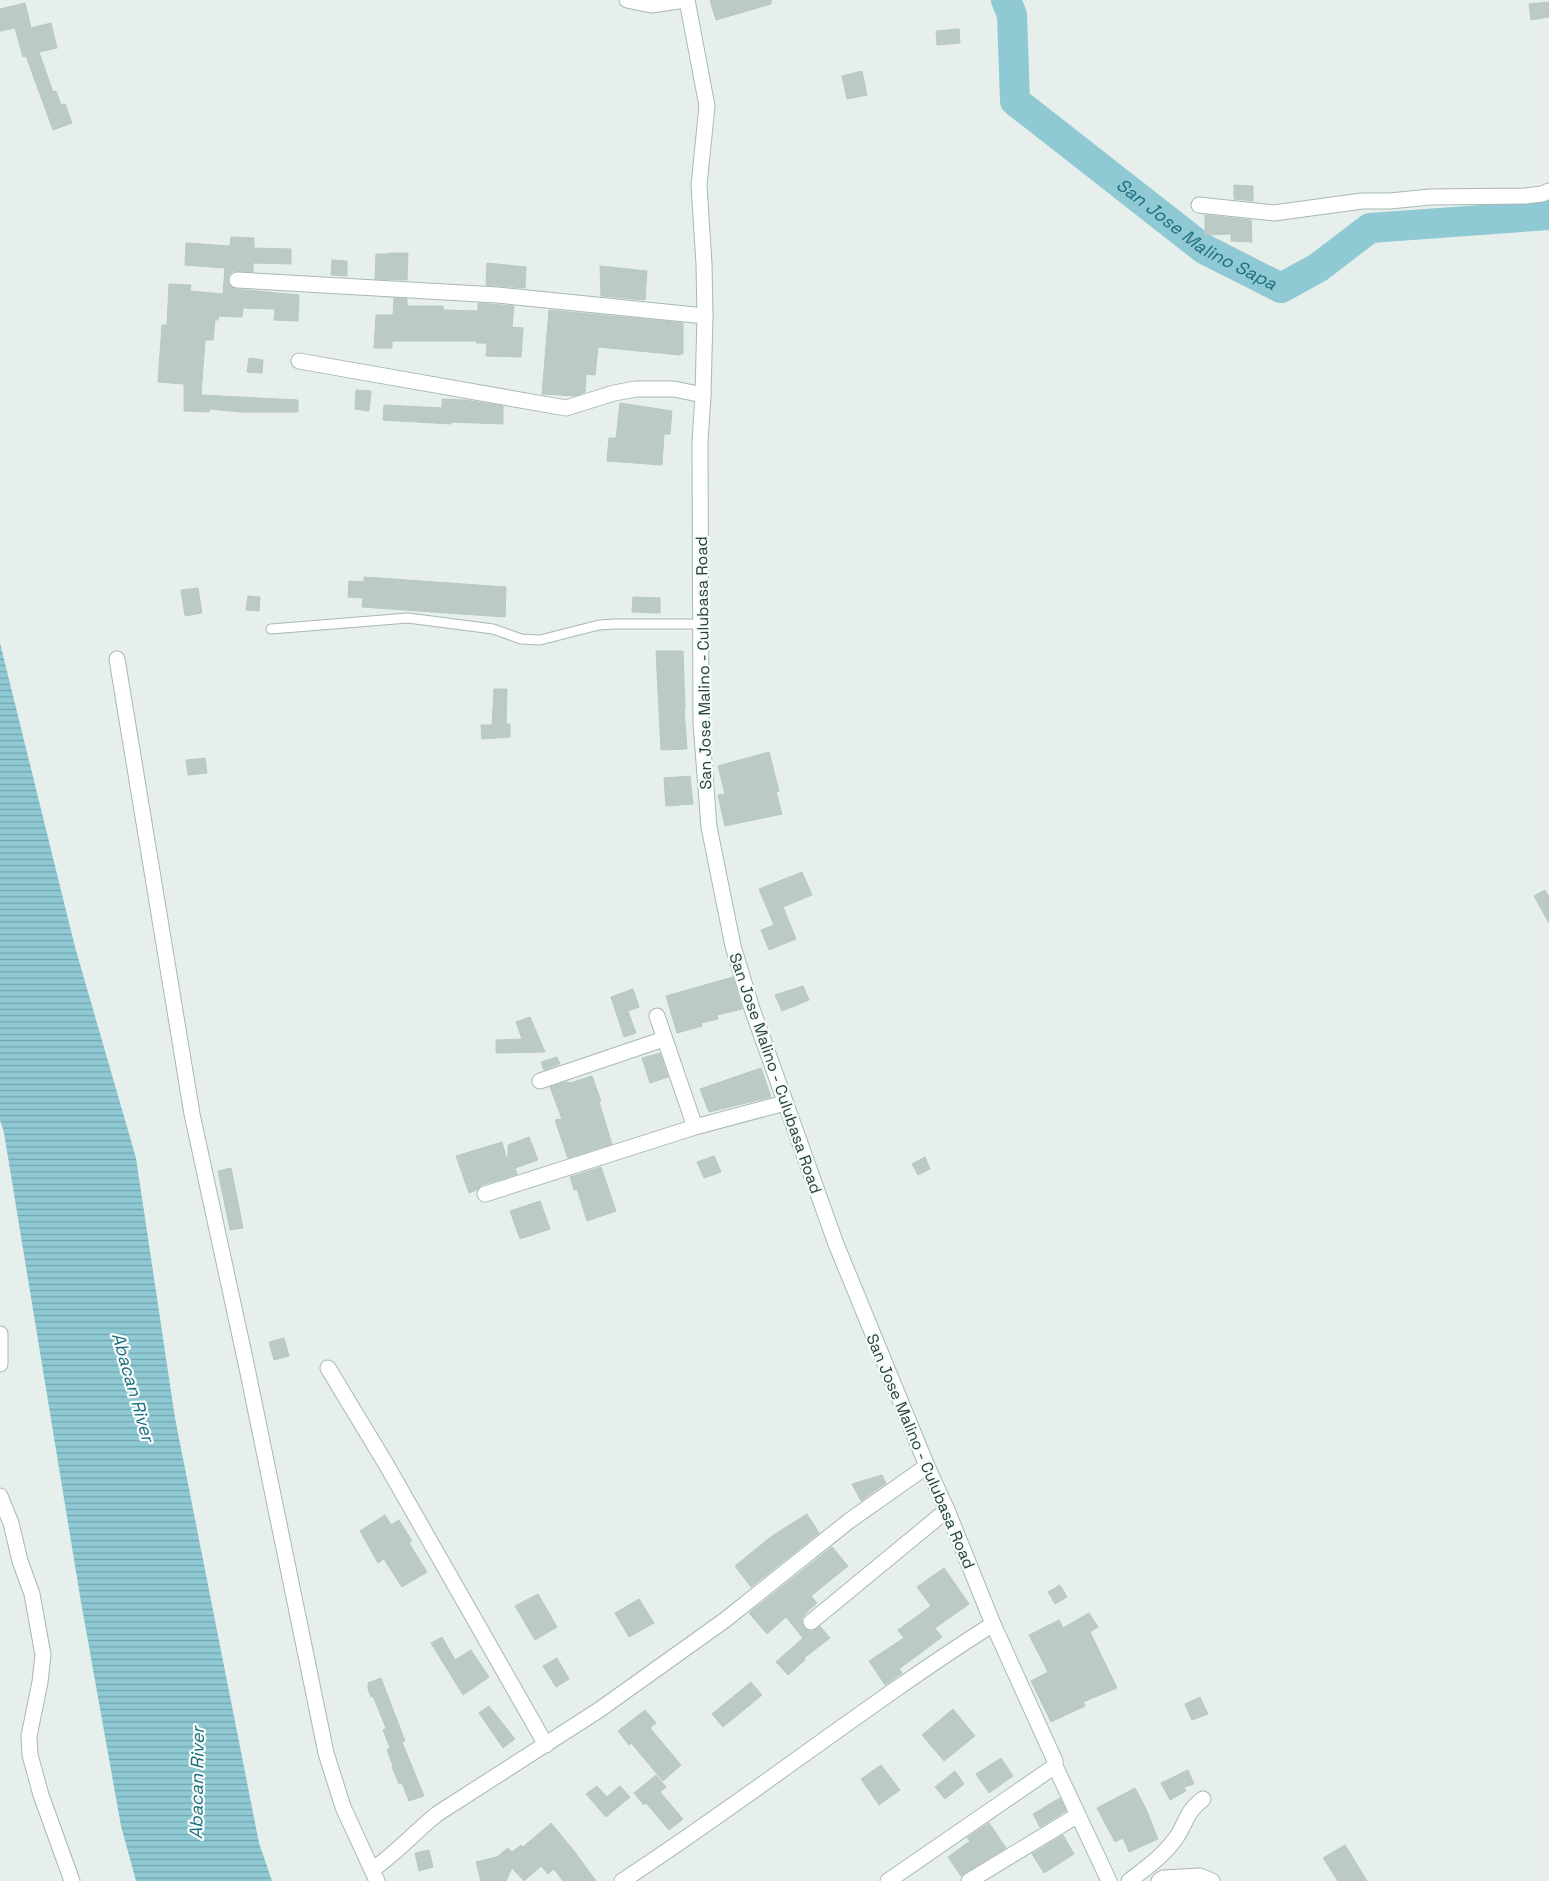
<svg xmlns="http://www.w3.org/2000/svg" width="1549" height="1881" font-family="'Space Grotesk',sans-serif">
<defs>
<pattern id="water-rules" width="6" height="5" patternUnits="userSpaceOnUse" patternTransform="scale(1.25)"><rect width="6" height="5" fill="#8ec9d4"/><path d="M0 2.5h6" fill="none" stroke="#74a5ad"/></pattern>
</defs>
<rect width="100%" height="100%" fill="#e6efeb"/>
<!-- water -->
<path fill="url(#water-rules)" d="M0 643 75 947 136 1158 175 1418 259 1843 272 1881H136L121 1826 81 1602 4 1133 0 1120Z"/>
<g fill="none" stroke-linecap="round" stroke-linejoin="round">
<!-- river -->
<path stroke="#8ec9d4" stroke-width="30" id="s1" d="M1006 0 1012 15 1015 101 1204 249 1281 288 1319 267 1370 228 1549 215"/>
</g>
<!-- building -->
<path fill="#bbcac4" stroke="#b8c9c2" d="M710 0H771V4L716 20Z
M1549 2V17L1531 20 1529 4Z
M25 3 31 28 51 23 57 48 39 52 53 92 56 91 61 105 65 104 72 123 53 130 26 56 23 57 15 28 0 31V9Z
M959 29 960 43 937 45 936 31Z
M862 71 867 95 847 99 842 76Z
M1234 185 1253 186V201L1234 199Z
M1205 215 1251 220 1252 242 1231 241V234L1205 235Z
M231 237 254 238V248L291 249V264L253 263V272L233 271 229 275 228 280 229 285 236 289 299 295 298 321 274 320 275 309 243 308 242 317 219 316 218 320H215L213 340H205L201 395 298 400V412H242L209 409V412L184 411V384L158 382 162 325H167L169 284 191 285 190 291 223 294 225 268 185 265 186 243 230 246Z
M389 253H408L407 280 375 279 376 254H389Z
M332 260 347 261V276L331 275Z
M487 263 526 267 525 288 486 285Z
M600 266 647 271 645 300 601 296Z
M394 298 407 299V306H443V310L478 311V303L514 306 512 327 523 328 521 357 486 356 487 343H476V341H392V348H374L376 315H393Z
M549 310 683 323V354H680V355L598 347 595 375 586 374 585 392 575 396 542 394Z
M249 358 263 360 262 373 247 372Z
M356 390 371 391 369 411 355 409Z
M442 399 465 400 503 406V424L451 422V424L383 420 384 405 442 408Z
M620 403 672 411 670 434H664L662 465 607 461 609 438H616Z
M364 577 506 587 505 617 362 607 363 598 348 597 349 581 364 582Z
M198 588 202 613 185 616 181 590Z
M248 596 260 597 259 611 246 610Z
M633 597 660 598V613L632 612Z
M656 651H683L685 709H684L687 749 661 750Z
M494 689H507L506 724H510V737L482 739 481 725H492Z
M769 752 779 791 776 792 782 814 725 826 718 795 725 794 718 766Z
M205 758 207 773 188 775 186 760Z
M690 776 693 804 666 806 664 778Z
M802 872 812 895 783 907 796 939 769 950 761 930 774 925 759 889Z
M1545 890 1549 897V923L1534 896Z
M733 977 742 1009 717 1015 718 1019 701 1023 702 1026 677 1033 666 996Z
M803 986 809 1000 782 1011 775 995Z
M633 989 639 1007 628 1011 636 1033 624 1037 611 997Z
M530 1017 545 1052 496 1053V1040L522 1039 516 1022Z
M660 1053 668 1077 650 1083 642 1058Z
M557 1057 560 1064 544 1070 541 1062Z
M761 1068 771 1097 709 1112 700 1089Z
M592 1076 601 1101 599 1102 612 1144 568 1158 555 1120 562 1119 550 1087 566 1082 570 1083Z
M529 1137 538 1160 515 1168 517 1174 482 1185 477 1190 469 1193 456 1156 502 1142 506 1157 508 1156V1145Z
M714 1156 721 1172 704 1178 697 1162Z
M925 1157 930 1169 918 1175 912 1164Z
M601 1167 616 1211 587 1221 577 1189 574 1190 570 1177Z
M231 1168 243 1228 230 1230 218 1171Z
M540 1201 550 1229 520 1239 510 1211Z
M284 1338 289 1356 274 1360 269 1342Z
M882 1475 886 1483 861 1501 852 1484Z
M807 1514 819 1533 751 1587 735 1566 772 1536Z
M385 1515 391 1525 399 1520 412 1541 409 1543 427 1572 402 1587 384 1559 378 1563 360 1531Z
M832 1547 848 1566 811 1596 817 1603 808 1611 802 1618V1623L804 1628 808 1631H813L820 1626 830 1638 804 1658 805 1660 788 1675 776 1662 803 1638 786 1617 767 1634 749 1613Z
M944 1568 969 1604 935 1628 942 1637 899 1669 902 1673 885 1685 869 1661 904 1638 898 1630 931 1606 917 1587Z
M1060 1585 1067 1597 1055 1604 1048 1592Z
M538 1594 557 1627 535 1640 515 1606Z
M639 1599 654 1623 629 1637 615 1613Z
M1089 1613 1098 1627 1090 1632 1117 1688 1083 1702 1085 1706 1051 1722 1031 1681 1048 1672 1029 1635 1059 1620 1063 1628Z
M442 1637 455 1660 471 1650 489 1677 463 1695 431 1643Z
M557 1658 569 1679 556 1687 543 1666Z
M381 1678 405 1741 402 1742 424 1796 409 1801 402 1783 399 1784 392 1767 393 1766 387 1750 390 1748 383 1730 386 1728 373 1696 371 1697 368 1689V1683Z
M751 1682 762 1695 723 1727 712 1714Z
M1200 1697 1208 1714 1192 1720 1185 1704Z
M489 1706 515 1739 503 1748 479 1713Z
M953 1709 975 1736 944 1761 922 1735Z
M645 1710 656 1723 650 1728 681 1765 663 1781 631 1743 629 1745 618 1731Z
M1001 1758 1013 1776 989 1793 976 1774Z
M881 1765 900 1790 879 1805 861 1779Z
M1188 1770 1194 1784 1184 1787 1186 1791 1170 1800 1161 1783Z
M955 1771 964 1784 945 1799 935 1787Z
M656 1775 666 1787 660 1792 683 1819 669 1830 646 1803 644 1805 634 1793Z
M597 1786 607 1797 620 1786 630 1797 606 1817 586 1794Z
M1135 1788 1146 1809 1158 1839 1129 1852 1123 1838 1115 1842 1097 1808Z
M1060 1798 1066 1811 1040 1827 1033 1814Z
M551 1823 574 1851 596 1881H563L554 1869 548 1874 541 1866 524 1881 512 1868 506 1881H481L476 1862 497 1857 508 1848 512 1852 521 1845 523 1847Z
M989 1823 1006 1848 961 1876 948 1857 970 1841 967 1838Z
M1063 1835 1074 1854 1044 1873 1032 1854Z
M1345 1845 1367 1881H1338L1323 1858Z
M429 1850 433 1867 419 1871 415 1853Z"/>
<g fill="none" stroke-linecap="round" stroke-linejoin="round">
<!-- lane casing -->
<g stroke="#a8b8b2" stroke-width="11">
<path id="lane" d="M271 629 408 618 493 629 521 639 540 640 599 625 615 624H701"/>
</g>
<!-- street casing -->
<g stroke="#a8b8b2" stroke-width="17">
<path id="street" d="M627 0 651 5 686 0
M1199 205 1274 213 1362 201H1390L1430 197 1525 196 1542 194 1549 191
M237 280 497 295 705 316
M299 361 566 408 614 393 636 389H674L703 395
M117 659 192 1114 247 1368 326 1753 343 1807 377 1881
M657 1016 695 1127
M540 1081 664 1039
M485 1194 695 1127 785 1103
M0 1334V1364
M328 1368 386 1464 546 1745
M0 1496 11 1523 20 1561 32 1594 43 1655 40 1682 29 1736 30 1755 41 1795 72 1881
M811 1622 947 1510
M372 1870C396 1853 415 1832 437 1814L599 1710 725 1620 849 1521 927 1466
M622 1881C748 1799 866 1705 993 1624
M888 1881 1055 1766
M969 1881 1078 1815
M1129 1881C1146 1868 1163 1856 1176 1838 1187 1822 1185 1813 1203 1799
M1159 1881 1163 1878 1200 1876 1212 1881"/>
</g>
<!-- secondary casing -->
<g stroke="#a4bbb3" stroke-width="17">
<path id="secondary" d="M687 0 707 106 699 185 704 264 705 316 703 395 700 442 701 723 709 827 733 946 751 1006 836 1244 927 1466 947 1510 993 1624 1055 1761V1766L1109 1881"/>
</g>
<!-- lane -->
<use href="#lane" stroke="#fff" stroke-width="9"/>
<!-- street -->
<use href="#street" stroke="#fff" stroke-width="15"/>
<!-- secondary -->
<use href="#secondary" stroke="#fff" stroke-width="15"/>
</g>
<g text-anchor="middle" stroke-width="4.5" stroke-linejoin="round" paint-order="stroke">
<!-- street labels -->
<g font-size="16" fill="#24423a" stroke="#f7fbf9">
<text transform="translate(703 663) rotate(-91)" y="6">San Jose Malino - Culubasa Road</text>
<text transform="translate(776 1073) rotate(71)" y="6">San Jose Malino - Culubasa Road</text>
<text transform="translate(921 1451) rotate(67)" y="6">San Jose Malino - Culubasa Road</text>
</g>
<!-- water labels -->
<g font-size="18" font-style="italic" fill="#1c6f80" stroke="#f7fbf9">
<text dy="6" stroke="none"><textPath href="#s1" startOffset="328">San Jose Malino Sapa</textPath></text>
<text transform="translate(133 1387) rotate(74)" y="6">Abacan River</text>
<text transform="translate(197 1783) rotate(-89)" y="6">Abacan River</text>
</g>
</g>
</svg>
